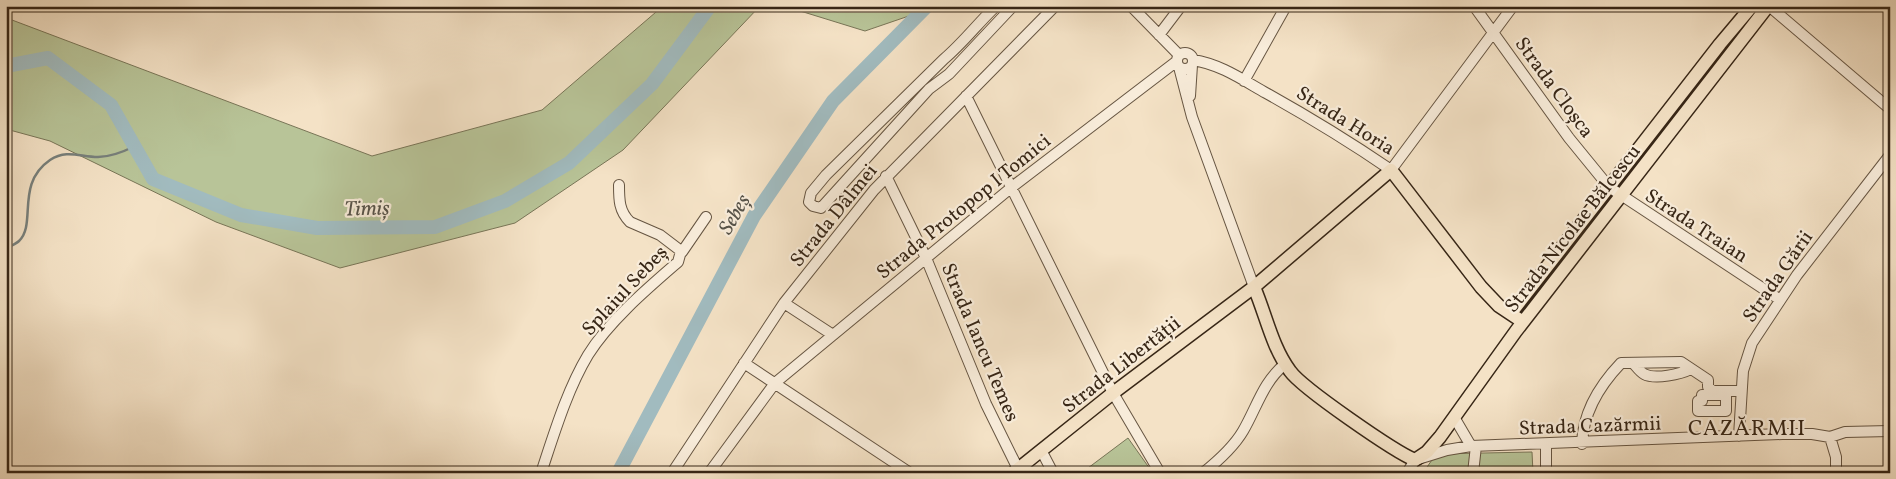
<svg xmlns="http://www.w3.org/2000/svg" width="1896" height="479" font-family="Vollkorn,serif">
<rect width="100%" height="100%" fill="#f4e2c6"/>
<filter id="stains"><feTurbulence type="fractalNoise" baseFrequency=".004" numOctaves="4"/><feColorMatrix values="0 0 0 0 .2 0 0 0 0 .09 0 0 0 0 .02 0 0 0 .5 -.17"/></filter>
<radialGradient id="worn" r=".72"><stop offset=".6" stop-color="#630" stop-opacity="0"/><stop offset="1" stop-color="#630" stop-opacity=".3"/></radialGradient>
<!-- green -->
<path fill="#b8c498" stroke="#787557" d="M663 6H760L623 150 515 223 340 268 216 222 50 141 6 129V21L12 20 372 156 542 110Z
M784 6H938L865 31Z
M1761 6 1625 183H1622L1621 180 1758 7Z
M1608 199 1610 201 1525 312H1522L1521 309Z
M1128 438 1150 469 1145 473H1091L1088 468Z
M1532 452 1533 473H1423L1436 454Z"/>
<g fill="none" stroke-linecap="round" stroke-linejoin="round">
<!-- stream -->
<path stroke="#777f7b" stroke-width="2.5" d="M6 249C10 246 16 244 19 241 37 224 15 184 50 160 67 149 80 157 98 157 111 157 123 152 135 146"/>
<!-- river -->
<path stroke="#a1bbbf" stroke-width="14" d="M6 66 48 58 111 105 153 179 241 215 317 228 435 227 505 201 569 163 652 84 710 6
M618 473 754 216 833 101 927 6"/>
<!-- minor casing -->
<g stroke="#665542" stroke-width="12">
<path id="minor" d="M996 6C978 23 963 43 944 59L826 175 811 193 809 202 813 206 821 208 929 89 949 74 1013 6
M1131 6 1179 55
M1474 6 1569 138 1609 187 1779 299
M1769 6 1890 109
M1159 35 1181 6
M1177 61a8 8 0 1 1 16 0a8 8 0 1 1-16 0Z
M1193 60C1220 64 1243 80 1266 93 1309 117 1350 142 1391 170L1513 6
M1179 67 1192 117 1254 287
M1244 81 1286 6
M966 96 1113 393 1160 473
M1190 96 1192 65
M886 176 926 258 986 404 1018 469
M682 252 706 217
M784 303 833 335
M744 363 910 473
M1633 363C1636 366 1640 372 1644 374 1655 380 1681 374 1691 369
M1702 395H1726V411H1698V401H1702Z
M1454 417 1471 446
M1739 436 1743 371 1752 343 1797 275 1890 155
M1830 437 1836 457V473
M1582 444C1583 412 1600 385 1621 363L1681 362 1708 380V387L1713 391H1740
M1546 445V473
M1041 450 1053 473
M541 473C554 434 567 390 588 355 609 321 648 288 678 262L681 251 660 235 630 222C619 211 619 200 619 185
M672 473 784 303 874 190 1055 6
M709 473 775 383 1012 187 1177 61
M1203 473C1218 461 1233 448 1243 431 1257 407 1263 382 1285 364
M1407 473 1415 460 1447 450 1471 446 1782 434H1812L1830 437 1845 432 1890 431
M1473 473 1476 446"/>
</g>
<!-- major casing -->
<g stroke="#372616" stroke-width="15">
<path id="major" d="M1254 287C1266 315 1272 347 1290 371 1302 388 1395 452 1415 460L1427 452 1440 437 1516 331 1768 6
M1511 313 1720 44 1752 6
M1013 473 1113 393 1254 287 1391 170 1481 287 1499 306 1523 322"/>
</g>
<!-- minor -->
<use href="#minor" stroke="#f8ecda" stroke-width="10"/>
<!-- major -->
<use href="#major" stroke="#f4e2c6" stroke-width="12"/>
</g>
<g text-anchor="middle" stroke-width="4.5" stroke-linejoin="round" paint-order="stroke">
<!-- street labels -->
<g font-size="20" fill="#372616" stroke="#f8ecda">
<text transform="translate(1555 87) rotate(54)" y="7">Strada Cloșca</text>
<text transform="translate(1346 120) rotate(32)" y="7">Strada Horia</text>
<text transform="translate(963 206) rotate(-39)" y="7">Strada Protopop I Tomici</text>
<text transform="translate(833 215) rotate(-51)" y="7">Strada Dâlmei</text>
<text transform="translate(1697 225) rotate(33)" y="7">Strada Traian</text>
<text transform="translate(1572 228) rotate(-52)" y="7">Strada Nicolae Bălcescu</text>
<text transform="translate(1777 276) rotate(-55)" y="7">Strada Gării</text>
<text transform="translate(624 290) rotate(-47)" y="7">Splaiul Sebeș</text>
<text transform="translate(981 342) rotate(67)" y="7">Strada Iancu Temes</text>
<text transform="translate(1121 364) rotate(-38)" y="7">Strada Libertății</text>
<text transform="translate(1590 425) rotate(-2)" y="7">Strada Cazărmii</text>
</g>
<!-- water labels -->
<g font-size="21" font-style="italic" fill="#575349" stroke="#f8ecda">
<text transform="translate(367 208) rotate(-1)" y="7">Timiș</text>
<text transform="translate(734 214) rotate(-60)" y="7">Sebeș</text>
</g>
<!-- quarter labels -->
<g font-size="22" letter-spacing="1" fill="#372616" stroke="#f8ecda">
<text x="1747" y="435">CAZĂRMII</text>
</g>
</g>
<!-- margin -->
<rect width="1896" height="479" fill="none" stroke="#f4e2c6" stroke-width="25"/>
<rect x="8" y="8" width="1881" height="464" fill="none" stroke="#372616" stroke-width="2.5"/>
<rect x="12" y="12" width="1871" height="454" fill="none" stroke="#372616"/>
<rect width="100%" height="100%" filter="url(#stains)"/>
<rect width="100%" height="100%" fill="url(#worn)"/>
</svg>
